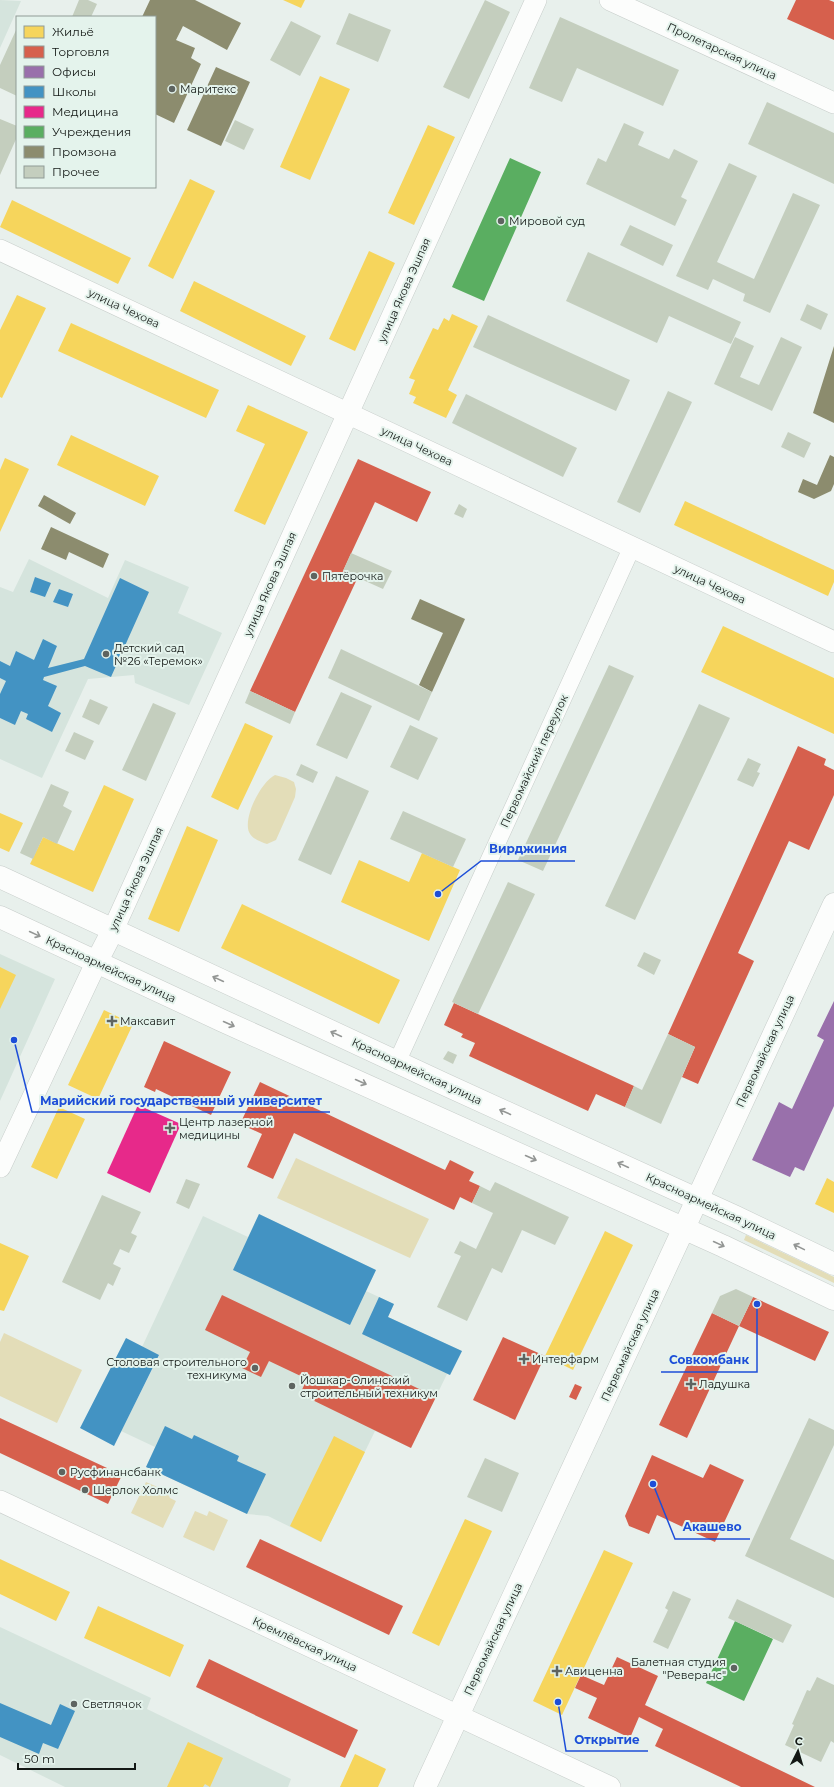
<svg xmlns="http://www.w3.org/2000/svg" width="834" height="1787" font-family="Montserrat,sans-serif">
<rect width="100%" height="100%" fill="#e8f0ec"/>
<!-- built -->
<path fill="#d5e4dd" d="M0 0 21 1 0 48Z
M29 559 108 598 125 560 189 587 178 613 222 633 189 705 135 683 134 675 88 679 42 778 0 759V587L13 592Z
M0 954 55 979 0 1101Z
M259 1214 376 1270 366 1291 394 1304 388 1317 462 1351 450 1375 447 1374 411 1448 375 1431 321 1542 268 1516 247 1514 146 1467 155 1447 121 1431 159 1356 142 1347 203 1216 248 1237Z
M0 1627 151 1698 147 1709 291 1779 288 1787H65L0 1755Z"/>
<!-- green -->
<path fill="#e3ddb8" d="M275 775 286 778 294 782 296 789 295 797 288 813 276 840 267 844C261 842 252 839 249 832 243 817 261 782 275 775Z
M296 1158 429 1219 410 1258 277 1198Z
M746 1235 834 1277V1283L744 1240Z
M4 1333 82 1370 57 1423 0 1396V1342Z
M146 1482 167 1491 170 1498 176 1501 163 1528 131 1513Z
M195 1511 207 1516 209 1511 228 1520 214 1551 183 1537Z"/>
<!-- homes -->
<path fill="#f6d55c" d="M283 0H305L301 8Z
M320 76 350 89 310 180 280 167Z
M428 125 455 137 414 225 388 213Z
M190 179 215 191 173 279 148 266Z
M12 200 131 258 118 284 0 227Z
M369 251 395 263 355 351 329 339Z
M194 281 306 336 291 366 180 311Z
M17 295 46 308 2 398 0 397V330Z
M452 314 478 326 448 390 457 395 446 418 413 403 416 397 409 394 415 380 409 378 433 328 438 330 444 318 449 321Z
M71 323 219 390 206 418 58 351Z
M248 405 308 432 265 525 234 511 265 444 236 431Z
M71 435 159 476 145 506 57 465Z
M5 458 29 469 0 532V470Z
M685 501 834 570V582L828 596 674 525Z
M723 626 834 678V734L701 672Z
M245 723 273 736 238 810 211 797Z
M104 785 134 799 93 892 30 864 43 837 74 851Z
M0 813 23 823 9 852 0 848Z
M187 826 218 840 179 932 148 919Z
M422 853 460 870 429 941 341 902 359 860 409 882Z
M242 904 400 980 379 1024 221 948Z
M0 967 16 975 0 1009Z
M104 1010 133 1024 98 1099 68 1085Z
M59 1107 85 1119 57 1179 31 1167Z
M827 1178 834 1182V1213L815 1204Z
M605 1231 633 1245 573 1370 545 1356Z
M0 1243 29 1256 4 1311 0 1310Z
M334 1436 365 1452 321 1542 290 1526Z
M465 1519 492 1531 439 1646 412 1633Z
M604 1550 633 1563 562 1715 533 1701Z
M0 1559 70 1592 56 1621 0 1594Z
M98 1606 184 1645 170 1677 84 1638Z
M188 1742 223 1758 210 1787 205 1784 203 1787H167Z
M355 1754 386 1769 378 1787H340Z"/>
<!-- shops -->
<path fill="#d6604d" d="M796 0H829L834 2V40L787 19Z
M358 459 431 492 417 522 375 502 343 571 358 577 295 712 250 691Z
M798 746 826 759 824 765 834 770V795L809 850 789 841 738 953 754 961 698 1084 682 1077 695 1047 668 1034Z
M454 1003 634 1086 625 1107 596 1094 588 1111 469 1056 475 1043 461 1037 463 1034 444 1025Z
M164 1041 231 1072 211 1115 156 1089 155 1092 144 1087Z
M260 1082 445 1170 450 1160 474 1172 469 1181 480 1186 472 1203 460 1197 454 1210 294 1133 273 1179 247 1167 262 1134 240 1124Z
M222 1295 436 1397 411 1448 300 1394 307 1379 269 1361 261 1377 242 1368 250 1352 205 1330Z
M753 1297 829 1332 815 1361 739 1326 687 1438 659 1425 712 1313 739 1326Z
M503 1337 545 1356 515 1420 473 1400Z
M575 1384 582 1387 576 1400 569 1397Z
M0 1418 122 1475 108 1504 0 1453Z
M652 1455 703 1478 710 1464 744 1480 715 1542 657 1515 649 1534 629 1526 625 1516Z
M260 1539 403 1606 389 1635 246 1567Z
M617 1657 658 1676 645 1705 815 1787H741L655 1746 663 1729 639 1717 630 1738 588 1718 597 1698 575 1688 581 1675 604 1685Z
M209 1659 358 1730 345 1758 196 1687Z"/>
<!-- offices -->
<path fill="#9970ab" d="M834 1001V1106L804 1171 795 1167 790 1177 752 1160 779 1102 792 1109 824 1040 817 1036Z"/>
<!-- schools -->
<path fill="#4393c3" d="M35 577 51 583 45 597 30 592Z
M120 578 149 592 111 677 85 666 44 677 43 680 57 686 48 706 61 713 52 732 26 719 28 714 21 711 15 725 0 718V694L6 681 0 678V661L10 666 16 651 34 660 43 639 57 646 48 668 84 659Z
M59 589 73 594 68 607 53 602Z
M259 1214 376 1270 350 1325 233 1270Z
M379 1297 394 1304 388 1317 462 1351 450 1375 362 1334Z
M126 1338 159 1355 114 1446 80 1428Z
M165 1426 192 1439 194 1435 239 1456 237 1461 266 1474 247 1514 146 1467Z
M0 1703 51 1725 60 1704 75 1711 58 1749 43 1743 39 1754 0 1737Z"/>
<!-- health -->
<path fill="#e7298a" d="M138 1105 181 1124 150 1193 107 1173Z"/>
<!-- public -->
<path fill="#5aae61" d="M510 158 541 172 484 301 452 287Z
M735 1621 773 1639 744 1701 706 1683Z"/>
<!-- industry -->
<path fill="#8c8c6e" d="M150 0H195L241 23 227 50 183 26 176 40 195 48 191 58 201 64 174 123 155 114V17H142Z
M216 67 250 82 221 146 187 130Z
M834 346V423L813 413Z
M830 455 834 457V484L831 491 814 499 798 492 803 479 817 485Z
M44 495 76 513 70 524 38 506Z
M51 527 109 554 103 568 69 552 66 560 41 549Z
M420 599 465 619 432 692 419 685 443 633 411 619Z"/>
<!-- building -->
<path fill="#c4cebe" d="M79 0H88L97 4 91 17H72Z
M485 0 510 12 469 99 443 87Z
M349 13 391 30 378 62 336 44Z
M560 17 679 70 663 106 577 68 562 102 529 88Z
M291 21 321 36 300 76 270 60Z
M17 28V96L0 88V65Z
M767 102 834 133V184L748 144Z
M0 119 17 126V137L0 175Z
M235 120 254 129 244 150 225 141Z
M624 123 644 132 638 145 669 159 674 149 698 161 681 197 687 200 675 226 586 184 598 158 606 162Z
M729 163 757 176 717 262 754 279 793 193 820 205 770 313 743 301 745 294 713 279 708 290 676 276Z
M630 225 673 245 663 266 620 245Z
M588 252 741 322 731 344 669 316 657 343 566 301Z
M807 304 828 314 821 330 800 320Z
M488 315 630 380 616 411 473 347Z
M735 337 754 346 740 377 759 385 781 337 802 347 772 411 714 384Z
M668 391 692 402 640 513 617 502Z
M466 394 577 448 563 477 452 423Z
M788 432 811 443 804 458 781 447Z
M459 504 467 509 463 518 454 514Z
M351 553 392 571 383 589 343 571Z
M341 649 432 692 419 721 328 678Z
M609 665 634 676 543 871 518 860Z
M250 691 295 712 290 724 245 703Z
M341 692 372 706 347 759 316 745Z
M90 699 108 707 99 725 82 717Z
M153 703 176 713 146 781 122 770Z
M699 704 730 718 635 920 605 906Z
M410 725 438 738 418 780 390 767Z
M74 732 94 741 85 760 65 751Z
M748 758 761 764 757 772 760 773 753 787 737 780Z
M301 764 318 772 313 783 296 775Z
M336 776 369 791 331 875 298 860Z
M51 784 69 792 63 806 72 811 57 844 43 837 33 859 20 853Z
M403 811 466 839 453 867 390 839Z
M508 882 535 894 478 1014 452 1002Z
M644 952 661 960 654 975 637 966Z
M668 1034 695 1047 661 1124 625 1107 634 1086 642 1090Z
M448 1051 457 1055 453 1064 443 1059Z
M186 1179 200 1184 189 1209 176 1203Z
M495 1182 569 1217 555 1245 522 1230 502 1273 492 1268 467 1321 437 1307 461 1256 454 1253 460 1241 476 1249 493 1213 472 1203 480 1186 490 1191Z
M102 1195 141 1212 131 1233 137 1236 129 1253 120 1249 113 1264 121 1268 113 1286 108 1283 100 1300 62 1282Z
M736 1289 753 1297 739 1326 712 1313 720 1296Z
M809 1418 834 1430V1445L790 1539 834 1560V1598L745 1556Z
M485 1458 519 1473 502 1512 467 1497Z
M673 1591 691 1599 668 1649 653 1642 668 1610 665 1608Z
M737 1599 792 1625 783 1643 728 1618Z
M817 1677 834 1685V1743L831 1741 821 1762 785 1745 794 1725 792 1724 807 1690 810 1691Z"/>
<g fill="none" stroke-linecap="round" stroke-linejoin="round">
<!-- minor casing -->
<g stroke="#c7cdca" stroke-width="18">
<path id="minor" d="M397 1062 632 547"/>
</g>
<!-- tertiary casing -->
<g stroke="#c7cdca" stroke-width="22">
<path id="tertiary" d="M610 0 834 103
M0 250 834 642
M113 930 536 0
M0 1167 97 961
M0 1501 610 1787"/>
</g>
<!-- primary casing -->
<g stroke="#c7cdca" stroke-width="23">
<path id="primary" d="M0 877 444 1084 736 1217 834 1264
M0 917 223 1021 723 1246 834 1299
M97 961 113 930
M425 1787 834 904"/>
</g>
<!-- minor -->
<use href="#minor" stroke="#fcfdfc" stroke-width="17"/>
<!-- tertiary -->
<use href="#tertiary" stroke="#fcfdfc" stroke-width="21"/>
<!-- primary -->
<use href="#primary" stroke="#fcfdfc" stroke-width="22"/>
</g>
<!-- one-way arrows -->
<defs><path id="oneway-shaft" d="M-6 0H5M1.5-3L5.5 0L1.5 3" fill="none" stroke-width="1.6" stroke-linecap="round" stroke-linejoin="round"/></defs>
<g stroke="#939694">
<use href="#oneway-shaft" transform="translate(35 934) rotate(25)"/>
<use href="#oneway-shaft" transform="translate(218 979) rotate(-155)"/>
<use href="#oneway-shaft" transform="translate(229 1024) rotate(24)"/>
<use href="#oneway-shaft" transform="translate(336 1034) rotate(-155)"/>
<use href="#oneway-shaft" transform="translate(361 1082) rotate(24)"/>
<use href="#oneway-shaft" transform="translate(505 1112) rotate(-156)"/>
<use href="#oneway-shaft" transform="translate(531 1158) rotate(24)"/>
<use href="#oneway-shaft" transform="translate(623 1165) rotate(-155)"/>
<use href="#oneway-shaft" transform="translate(719 1244) rotate(25)"/>
<use href="#oneway-shaft" transform="translate(799 1247) rotate(-154)"/>
</g>
<!-- markers -->
<g fill="#5e6460" stroke="#e4f3ec" stroke-width="1.5">
<circle cx="172" cy="89" r="4"/>
<circle cx="501" cy="221" r="4"/>
<circle cx="314" cy="576" r="4"/>
<circle cx="106" cy="654" r="4"/>
<path d="M110 1015h4v4h4v4h-4v4h-4v-4h-4v-4h4z"/>
<path d="M168 1122h4v4h4v4h-4v4h-4v-4h-4v-4h4z"/>
<path d="M522 1353h4v4h4v4h-4v4h-4v-4h-4v-4h4z"/>
<circle cx="255" cy="1368" r="4"/>
<path d="M689 1378h4v4h4v4h-4v4h-4v-4h-4v-4h4z"/>
<circle cx="292" cy="1386" r="4"/>
<circle cx="62" cy="1472" r="4"/>
<circle cx="85" cy="1490" r="4"/>
<circle cx="734" cy="1668" r="4"/>
<path d="M555 1665h4v4h4v4h-4v4h-4v-4h-4v-4h4z"/>
<circle cx="74" cy="1704" r="4"/>
</g>
<g text-anchor="middle" stroke-width="4" stroke-linejoin="round" paint-order="stroke">
<!-- street labels -->
<g font-size="11" fill="#131815" stroke="#e4f3ec">
<text transform="translate(722 51) rotate(25)" y="4">Пролетарская улица</text>
<text transform="translate(404 290) rotate(-66)" y="4">улица Якова Эшпая</text>
<text transform="translate(124 308) rotate(25)" y="4">улица Чехова</text>
<text transform="translate(417 446) rotate(25)" y="4">улица Чехова</text>
<text transform="translate(270 584) rotate(-66)" y="4">улица Якова Эшпая</text>
<text transform="translate(710 584) rotate(25)" y="4">улица Чехова</text>
<text transform="translate(534 761) rotate(-65)" y="4">Первомайский переулок</text>
<text transform="translate(136 879) rotate(-65)" y="4">улица Якова Эшпая</text>
<text transform="translate(111 969) rotate(25)" y="4">Красноармейская улица</text>
<text transform="translate(765 1051) rotate(-65)" y="4">Первомайская улица</text>
<text transform="translate(417 1071) rotate(25)" y="4">Красноармейская улица</text>
<text transform="translate(711 1206) rotate(25)" y="4">Красноармейская улица</text>
<text transform="translate(630 1345) rotate(-65)" y="4">Первомайская улица</text>
<text transform="translate(493 1639) rotate(-65)" y="4">Первомайская улица</text>
<text transform="translate(305 1644) rotate(25)" y="4">Кремлёвская улица</text>
</g>
<!-- poi labels -->
<g font-size="11" fill="#131815" stroke="#e4f3ec" text-anchor="start">
<text x="180" y="93">Маритекс</text>
<text x="509" y="225">Мировой суд</text>
<text x="322" y="580">Пятёрочка</text>
<text x="114" y="652">Детский сад<tspan x="114" dy="13">№26 «Теремок»</tspan></text>
<text x="120" y="1025">Максавит</text>
<text x="179" y="1126">Центр лазерной<tspan x="179" dy="13">медицины</tspan></text>
<text x="532" y="1363">Интерфарм</text>
<text x="247" y="1366" text-anchor="end">Столовая строительного<tspan x="247" dy="13">техникума</tspan></text>
<text x="300" y="1384">Йошкар-Олинский<tspan x="300" dy="13">строительный техникум</tspan></text>
<text x="699" y="1388">Ладушка</text>
<text x="70" y="1476">Русфинансбанк</text>
<text x="93" y="1494">Шерлок Холмс</text>
<text x="726" y="1666" text-anchor="end">Балетная студия<tspan x="726" dy="13">"Реверанс"</tspan></text>
<text x="565" y="1675">Авиценна</text>
<text x="82" y="1708">Светлячок</text>
</g>
</g>
<!-- callouts -->
<path fill="none" stroke="#1d4ed8" stroke-width="1.5" d="M438 894L481 861H575M14 1040L32 1112H330M757 1304L757 1372H661M653 1484L675 1539H750M558 1702L566 1751H648"/>
<g fill="#1d4ed8" stroke="#e4f3ec" stroke-width="1.5">
<circle cx="438" cy="894" r="4"/>
<circle cx="14" cy="1040" r="4"/>
<circle cx="757" cy="1304" r="4"/>
<circle cx="653" cy="1484" r="4"/>
<circle cx="558" cy="1702" r="4"/>
</g>
<g font-size="12" text-anchor="middle" font-weight="bold" fill="#1d4ed8" stroke="#e4f3ec" stroke-width="4" stroke-linejoin="round" paint-order="stroke">
<text x="528" y="853">Вирджиния</text>
<text x="181" y="1105">Марийский государственный университет</text>
<text x="709" y="1364">Совкомбанк</text>
<text x="712" y="1531">Акашево</text>
<text x="607" y="1744">Открытие</text>
</g>
<!-- legend -->
<rect x="16" y="16" width="140" height="172" fill="#e4f3ec" stroke="#909b96"/>
<rect x="24" y="26" width="20" height="12" fill="#f6d55c" stroke="#909b96"/>
<text x="52" y="36" font-size="12" fill="#131815">Жильё</text>
<rect x="24" y="46" width="20" height="12" fill="#d6604d" stroke="#909b96"/>
<text x="52" y="56" font-size="12" fill="#131815">Торговля</text>
<rect x="24" y="66" width="20" height="12" fill="#9970ab" stroke="#909b96"/>
<text x="52" y="76" font-size="12" fill="#131815">Офисы</text>
<rect x="24" y="86" width="20" height="12" fill="#4393c3" stroke="#909b96"/>
<text x="52" y="96" font-size="12" fill="#131815">Школы</text>
<rect x="24" y="106" width="20" height="12" fill="#e7298a" stroke="#909b96"/>
<text x="52" y="116" font-size="12" fill="#131815">Медицина</text>
<rect x="24" y="126" width="20" height="12" fill="#5aae61" stroke="#909b96"/>
<text x="52" y="136" font-size="12" fill="#131815">Учреждения</text>
<rect x="24" y="146" width="20" height="12" fill="#8c8c6e" stroke="#909b96"/>
<text x="52" y="156" font-size="12" fill="#131815">Промзона</text>
<rect x="24" y="166" width="20" height="12" fill="#c4cebe" stroke="#909b96"/>
<text x="52" y="176" font-size="12" fill="#131815">Прочее</text>
<!-- north arrow -->
<g transform="translate(798 1751) rotate(5)" stroke="#e4f3ec" stroke-width="3" paint-order="stroke">
<path d="M0-3L7 15L0 10L-7 15Z" fill="#131815"/>
<text y="-6" font-size="11" font-weight="bold" text-anchor="middle" fill="#131815">С</text>
</g>
<!-- scale -->
<path d="M18 1763v6h117v-6" fill="none" stroke="#131815" stroke-width="2"/>
<text x="24" y="1763" font-size="12" fill="#131815" stroke="#e4f3ec" stroke-width="3" paint-order="stroke">50 m</text>
</svg>
